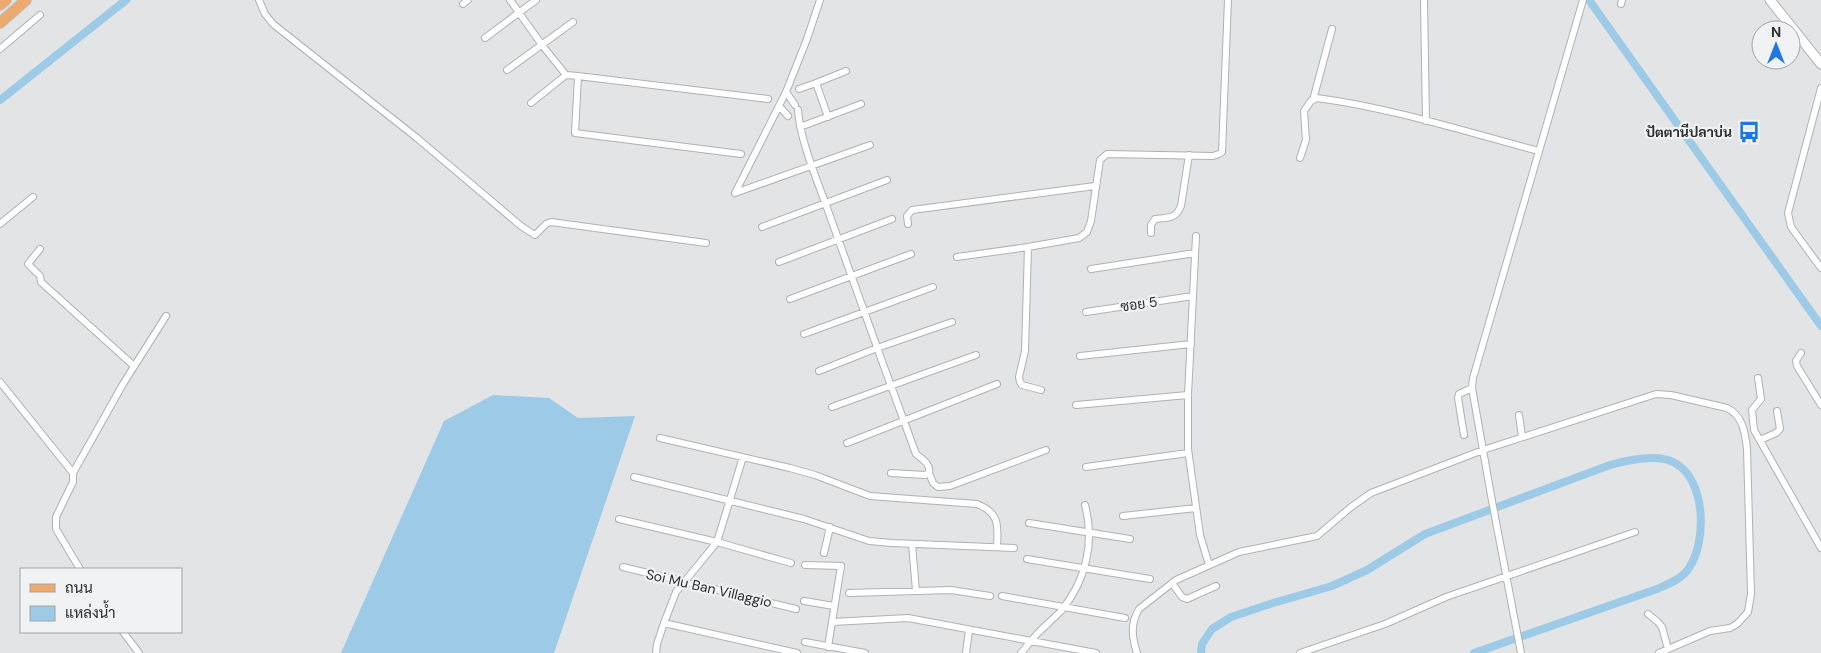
<svg xmlns="http://www.w3.org/2000/svg" width="1821" height="653" font-family="'DM Sans',Sarabun,sans-serif">
<rect width="100%" height="100%" fill="#e3e4e6"/>
<!-- water -->
<path fill="#9dcbe7" d="M493 395 549 398 578 418 635 416 554 653H341L444 421Z"/>
<g fill="none" stroke-linecap="round" stroke-linejoin="round">
<!-- canal -->
<path stroke="#9dcbe7" stroke-width="8" d="M1589 0 1821 326
M0 100 126 0
M1201 653 1202 644 1212 629 1231 617 1270 604 1332 586 1367 570 1425 534 1610 465C1628 460 1658 453 1675 463 1706 480 1707 541 1689 568 1682 579 1668 584 1657 589L1474 653"/>
<!-- street casing -->
<g stroke="#b0b1b2" stroke-width="8">
<path id="street" d="M259 0 265 14 273 24 417 138 521 226 535 235 546 224 551 222 706 243
M510 0 542 45 566 75 578 76
M1424 0 1426 121
M463 4 468 0
M1621 4 1622 0
M485 38 536 0
M0 49 40 15
M507 70 573 22
M1821 88 1788 213 1791 227 1821 268
M799 89 816 83
M786 92 795 105
M1313 100 1332 29
M531 103 566 75
M780 107 788 116
M798 110C800 142 820 187 831 219 859 297 887 376 916 454 922 459 931 464 929 473L925 475 891 473
M828 117 816 83 846 71
M800 127 861 104
M741 154 575 133 578 76 768 99
M1300 158 1306 140 1304 111 1311 101 1317 98C1392 108 1466 132 1539 151
M735 193 786 92 807 39 820 0
M735 193 870 145
M0 224 33 197
M908 224 907 216 912 210 1095 186
M762 227 887 180
M1151 233V225L1155 219C1168 217 1175 220 1181 206L1189 155
M1196 236 1188 395V449L1200 535 1209 565
M1028 247 1025 351 1019 377 1020 382 1022 385 1041 390
M40 249 28 264 40 276 41 282 134 366
M957 257 1028 247 1079 238 1087 232 1091 221 1100 160 1107 154 1213 156 1219 154 1222 152 1228 0
M779 262 892 219
M1091 269 1195 253
M790 299 911 254
M1086 312 1193 296
M804 334 933 287
M1801 353 1796 361 1797 366 1821 405
M1080 356 1191 344
M819 371 877 348 952 322
M1758 378 1761 399 1752 410 1754 430 1821 548
M0 382 73 473V482L56 517V529L80 569
M1076 405 1188 395
M832 407 976 355
M1519 415 1522 437
M1464 435 1458 398 1459 394 1472 388
M660 438 790 468 815 475 870 496 977 504C1000 513 998 526 997 547
M1760 440 1776 433 1780 429 1777 411
M847 443 997 384
M1086 467 1188 453
M73 473 123 384 166 316
M929 473 933 483 938 487 950 486 1046 450
M634 477 804 519 869 541 892 543 1014 548
M1123 516 1196 508
M619 519 717 542 791 563
M1029 523 1130 539
M912 544 916 591
M824 553 830 527
M1027 559 1150 579
M805 565 841 566 828 647
M623 567 796 609
M1172 583 1182 597 1187 599 1216 586
M849 593 951 590 990 596
M1002 596 1125 618
M804 601 834 606
M1648 614 1658 622 1662 627 1668 649
M832 622 908 618 1096 653
M664 623 797 653
M123 632 139 653
M805 642 865 653
M656 653 657 644 664 623 676 592 717 542 743 457
M966 653 969 630
M1021 653C1027 646 1032 639 1039 632 1046 625 1054 618 1061 611 1086 581 1095 542 1085 505
M1137 653C1132 637 1130 624 1139 609L1176 580 1239 552 1317 536 1351 507 1371 493 1483 450 1656 394 1671 395 1727 408C1743 416 1745 432 1747 449L1751 594 1748 612 1737 624 1730 628 1710 631 1659 653
M1300 653 1385 624 1446 597 1635 532
M1521 653 1492 501 1472 388 1473 378 1583 0"/>
</g>
<!-- secondary casing -->
<g stroke="#b0b1b2" stroke-width="11">
<path id="secondary" d="M1770 0 1821 64"/>
</g>
<!-- primary casing -->
<g stroke="#c0c0c0" stroke-width="12">
<path id="primary" d="M0 5 6 0
M0 23 26 0"/>
</g>
<!-- street -->
<use href="#street" stroke="#fff" stroke-width="6"/>
<!-- secondary -->
<use href="#secondary" stroke="#fff" stroke-width="9"/>
<!-- primary -->
<use href="#primary" stroke="#eca96e" stroke-width="10"/>
</g>
<!-- icons -->
<defs>
<g id="bus-bare" transform="scale(1.725)"><path d="M-5-6H5V4H4V6H2V4H-2V6H-4V4H-5ZM-3.5-4V0h7V-4ZM-3.5 1.2v1.5H-2V1.2ZM2 1.2v1.5H3.5V1.2Z" fill="#1d78e2" stroke="#f0f2f3" stroke-width="2.5" paint-order="stroke"/></g>
</defs>
<g fill-rule="evenodd">
<use href="#bus-bare" x="1749" y="132"/>
</g>
<g text-anchor="middle" stroke-width="4.5" stroke-linejoin="round" paint-order="stroke">
<!-- poi labels -->
<g font-size="14" font-weight="bold" fill="#2c2d2d" stroke="#f0f2f3" text-anchor="end">
<text x="1732" y="137">ปัตตานีปลาบ่น</text>
</g>
<!-- street labels -->
<g font-size="14" fill="#2c2d2d" stroke="#f0f2f3">
<text transform="translate(1139 304) rotate(-8)" y="5">ซอย 5</text>
<text transform="translate(709 588) rotate(13)" y="5">Soi Mu Ban Villaggio</text>
</g>
</g>
<!-- legend -->
<rect x="20" y="568" width="162" height="65" fill="#f0f2f3" stroke="#a2a3a4"/>
<rect x="30" y="584" width="25" height="8" fill="#eca96e" stroke="#a2a3a4"/>
<text x="65" y="593" font-size="15" fill="#2c2d2d">ถนน</text>
<rect x="30" y="606" width="25" height="15" fill="#9dcbe7" stroke="#a2a3a4"/>
<text x="65" y="618" font-size="15" fill="#2c2d2d">แหล่งน้ำ</text>
<!-- north arrow -->
<g transform="translate(1776 45)"><circle r="24" fill="#f0f2f3" stroke="#a2a3a4"/>
<path d="M0-4L9 19L0 12L-9 19Z" fill="#1d78e2"/>
<text y="-8" font-size="14" font-weight="bold" text-anchor="middle" fill="#2c2d2d">N</text>
</g>
</svg>
